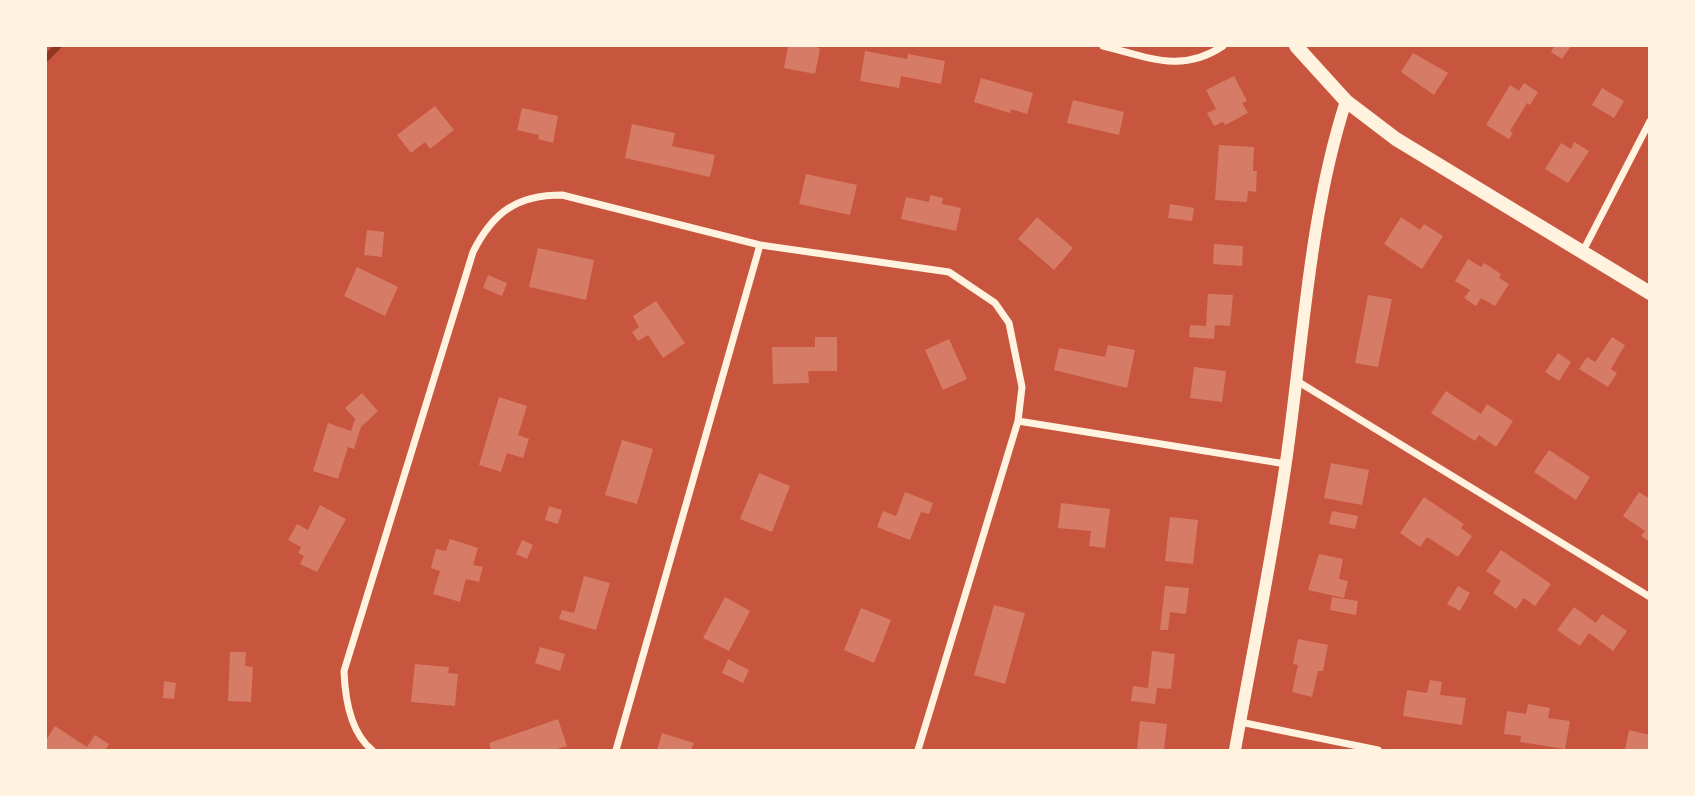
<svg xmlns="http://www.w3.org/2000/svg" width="1695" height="796" font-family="Georgia,serif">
<rect width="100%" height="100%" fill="#c8553d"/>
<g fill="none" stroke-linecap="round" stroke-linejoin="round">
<!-- stream -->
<path stroke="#8f3625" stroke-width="7" d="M46 58 58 46"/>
</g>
<!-- building -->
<path fill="#d67c66" d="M788 46H815L820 49 815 74 784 68Z
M1554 46H1571L1562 59 1551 52Z
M865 51 907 59 908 54 945 61 941 84 901 76 899 88 860 81Z
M1413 53 1448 73 1434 95 1401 72Z
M1234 76 1247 101 1242 103 1248 113 1225 125 1223 122 1214 126 1207 113 1216 109 1206 90Z
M981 78 1033 93 1027 114 1011 109 1010 113 974 102Z
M1524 83 1538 92 1530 105 1527 103 1510 131 1513 133 1509 139 1486 125 1510 85 1519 91Z
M1602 88 1624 101 1614 118 1592 105Z
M1073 100 1124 112 1119 135 1067 123Z
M435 106 454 130 430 149 425 142 411 153 397 135Z
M522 108 558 116 553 143 538 139 539 135 517 130Z
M632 124 675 133 672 146 715 155 710 177 625 158Z
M1574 142 1589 151 1568 183 1545 169 1561 143 1571 149Z
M1219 145 1254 147 1253 171H1257L1256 192 1248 191 1247 202 1215 200Z
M806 174 857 185 850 215 799 204Z
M930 195 943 198 942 204 961 208 956 231 901 219 906 197 929 202Z
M1170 204 1194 208 1192 221 1168 218Z
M1037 217 1073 248 1054 270 1018 239Z
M1401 217 1420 230 1424 224 1443 236 1422 269 1384 244Z
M367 230 384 232 382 257 364 255Z
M1214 244 1243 246 1242 266 1213 264Z
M538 248 594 260 586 300 529 287Z
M1468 259 1481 267 1484 263 1501 274 1499 278 1509 284 1495 306 1481 298 1476 306 1464 298 1470 290 1455 281Z
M357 267 398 287 385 316 344 296Z
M488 275 507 283 502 296 483 288Z
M1208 294 1233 295 1230 326 1215 325 1214 339 1189 337 1190 325 1206 326Z
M1368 295 1392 299 1378 367 1355 363Z
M656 301 685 343 663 358 648 335 638 341 632 332 639 327 633 316Z
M815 337H837V371H808L809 383 773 384 772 347H815Z
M1612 337 1625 345 1611 369 1617 373 1608 387 1579 369 1587 357 1595 362Z
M949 339 967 379 943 390 925 350Z
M1108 345 1135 350 1127 388 1054 370 1059 348 1105 357Z
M1558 353 1571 362 1559 381 1545 372Z
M1194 367 1226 371 1222 402 1190 398Z
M1446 391 1481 414 1487 404 1513 421 1496 447 1479 435 1475 441 1431 413Z
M362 393 378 411 361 427 354 449 348 447 338 479 313 471 328 423 351 431 355 419 345 408Z
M499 397 527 406 518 435 529 439 523 458 507 453 501 472 479 465Z
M622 440 653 449 637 504 605 495Z
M1549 450 1590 477 1576 500 1534 472Z
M1331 463 1369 470 1362 505 1324 498Z
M759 473 790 486 772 532 740 519Z
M905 492 933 503 929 514 921 512 910 540 877 527 883 511 896 516Z
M1639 492 1650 499V542L1641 536 1645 531 1623 516Z
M1424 497 1464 524 1461 528 1472 536 1458 557 1427 537 1420 547 1400 533Z
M1061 503 1110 509 1105 548 1089 546 1091 531 1058 528Z
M320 505 346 519 317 572 300 564 304 556 298 553 301 547 288 540 297 524 308 530Z
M549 506 562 510 558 524 545 520Z
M1332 511 1358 516 1355 529 1329 524Z
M1170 517 1198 520 1193 564 1165 561Z
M450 539 478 548 473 565 483 567 479 582 466 579 460 602 433 594 440 571 431 568 436 549 446 551Z
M522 540 533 545 527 559 516 554Z
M1501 550 1551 584 1535 606 1524 598 1516 609 1493 593 1501 581 1486 571Z
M1319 554 1343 559 1339 579 1348 581 1344 598 1308 590Z
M584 576 610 583 596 630 559 619 562 610 574 613Z
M1165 586 1189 588 1186 614 1170 612 1168 630H1160Z
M1458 586 1470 593 1460 611 1447 604Z
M725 597 750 611 729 651 703 638Z
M1332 597 1358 601 1356 615 1330 610Z
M994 605 1025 613 1005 684 974 675Z
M1574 607 1596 623 1602 614 1627 631 1613 651 1589 633 1580 646 1557 630Z
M861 608 891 620 874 663 844 650Z
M1298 639 1328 645 1323 671H1318L1312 697 1292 692 1298 665 1293 664Z
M540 647 565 654 560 671 535 663Z
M1152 651 1175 654 1171 689 1157 688 1155 704 1131 701 1133 686 1148 688Z
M230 652H246L245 666 253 667 251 702 228 701Z
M728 659 749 670 743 683 722 673Z
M415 664 449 667 448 673 458 674 455 706 411 702Z
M1430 680 1442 682 1440 695 1466 698 1462 725 1403 716 1407 690 1427 693Z
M164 681 176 683 174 699 163 698Z
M1528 704 1550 708 1548 718 1570 721 1565 749 1520 742 1521 736 1504 734 1507 711 1526 714Z
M558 719 567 746 553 750H491L489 743Z
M1140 721 1167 724 1164 750H1137Z
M55 726 87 747 95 735 109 744 105 750H46V740Z
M1629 730 1650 735V750H1625Z
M662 733 694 743 691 750H657Z"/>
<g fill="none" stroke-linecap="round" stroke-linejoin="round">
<!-- minor -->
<path stroke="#fff3e0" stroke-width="7" d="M1103 46C1148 57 1181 74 1223 46
M1582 253 1650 121
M1297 381 1650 597
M1018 421 1286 464
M1240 722 1378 750
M372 750C350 732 345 699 344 671L473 252C493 212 517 195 562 195L760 245 949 272 995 303 1009 323 1022 387 1018 421 918 750
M616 750 760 245"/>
<!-- tertiary -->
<path stroke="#fff3e0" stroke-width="12" d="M1235 750C1252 655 1272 559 1286 462 1303 344 1309 215 1346 101"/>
<!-- secondary -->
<path stroke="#fff3e0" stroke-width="14" d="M1296 46 1346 101 1396 139 1650 293"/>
</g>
<!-- border -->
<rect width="1695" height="796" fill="none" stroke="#fff3e0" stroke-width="94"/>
</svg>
